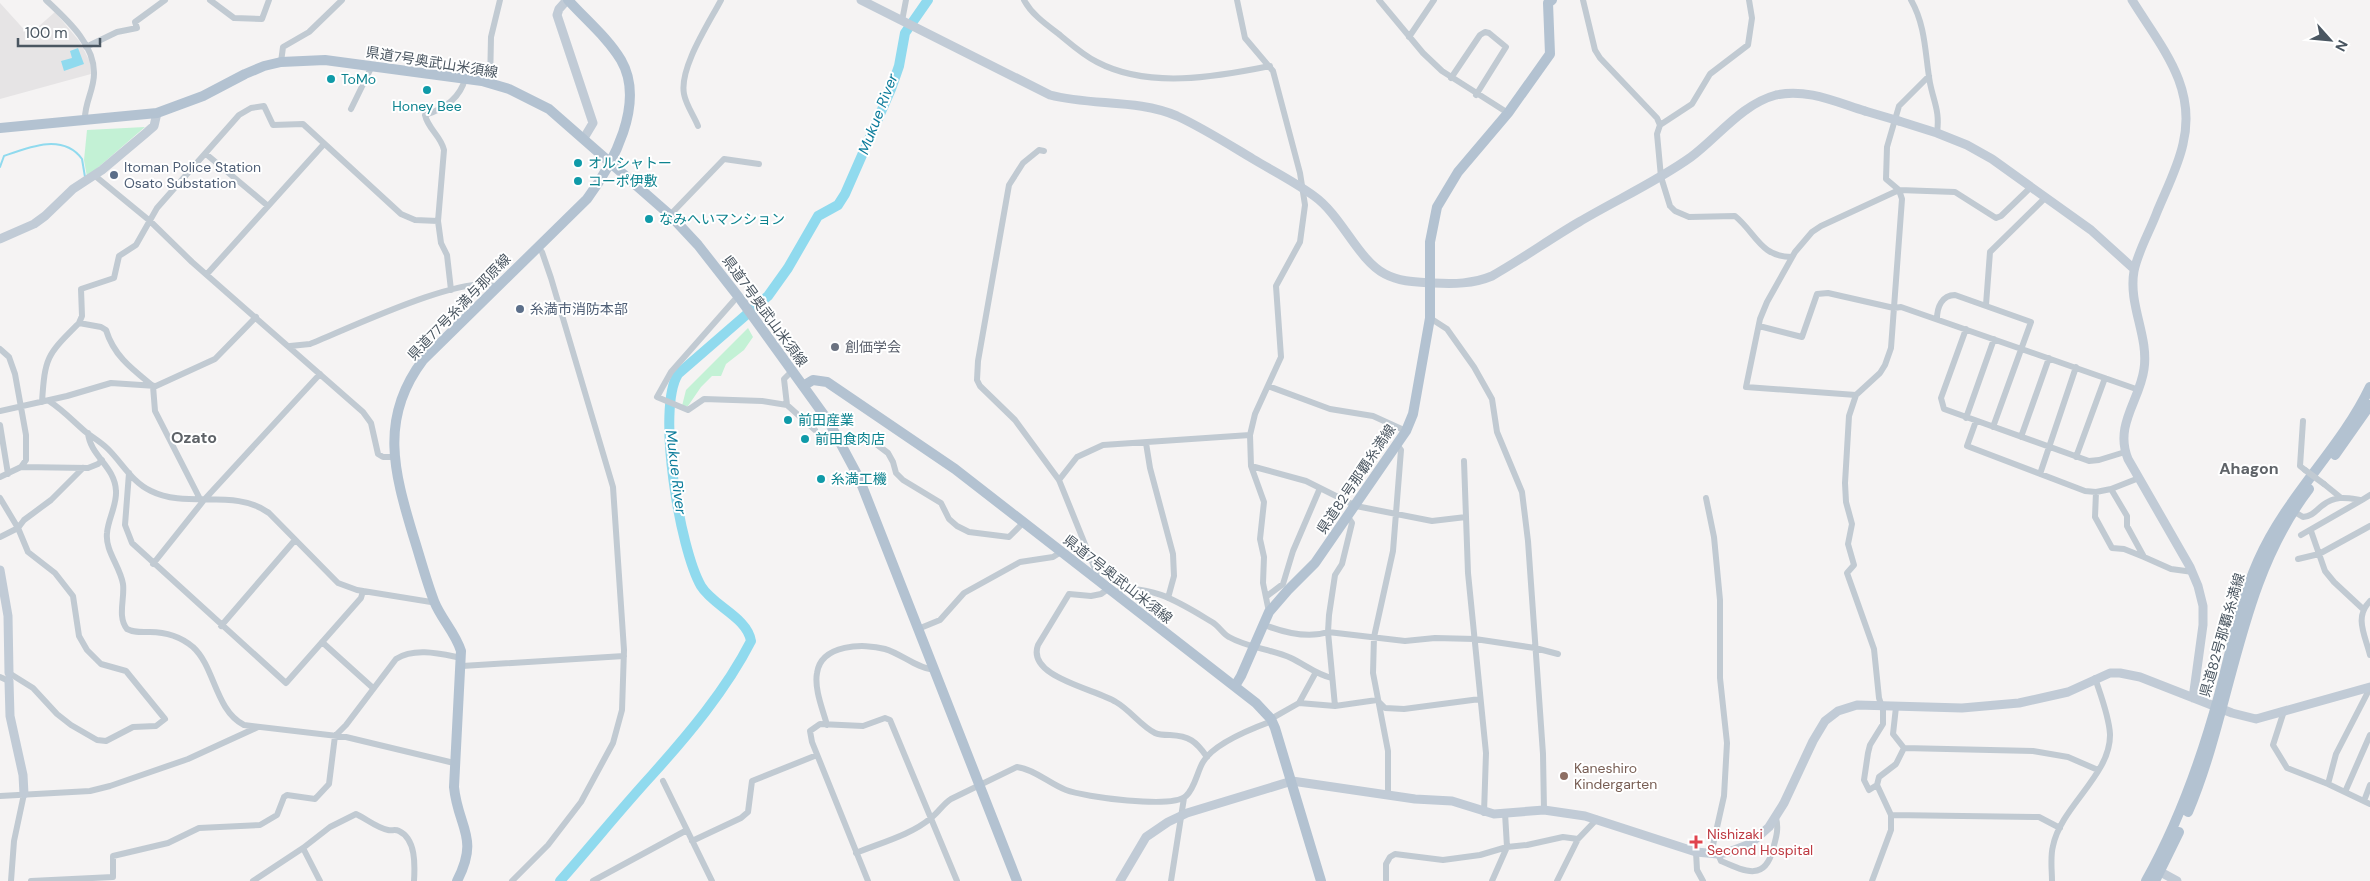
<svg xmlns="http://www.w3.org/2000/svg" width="2370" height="881" font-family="'DM Sans','Noto Sans JP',sans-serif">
<rect width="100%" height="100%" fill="#f5f3f3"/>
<!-- education -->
<path fill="#e6e4e5" d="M0 3 29 35 55 12 80 42 90 62 91 74 0 99Z"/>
<!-- green -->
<path fill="#c3f1d5" d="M145 127 87 177 84 160 87 130Z
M748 328 753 337 744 350 726 364 721 376H712L701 387 688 406H682L686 390Z"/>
<!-- water -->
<path fill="#90daee" d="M78 48 84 64 64 71 61 61 72 58 70 51Z"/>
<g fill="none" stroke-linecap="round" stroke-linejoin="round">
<!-- stream -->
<path stroke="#90daee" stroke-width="2" d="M0 167 4 156C29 147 63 133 82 159L85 177"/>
<!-- river -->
<path stroke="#90daee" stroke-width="10" d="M560 881C591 846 620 810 652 775 688 735 726 690 751 641 747 617 713 606 701 586 680 550 656 409 678 374L768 296 788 268 818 216 838 205 845 194 891 89 899 66 905 33 928 0"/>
<!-- street -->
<path stroke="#c1cad2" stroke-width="6" d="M46 0C66 19 95 44 94 74 94 90 84 104 85 120
M210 0 234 18 262 19 269 0
M1024 0C1032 15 1047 25 1060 35 1072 45 1083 55 1097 62 1148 89 1216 77 1270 66
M1237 0 1245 38 1273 71 1300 173 1305 205 1300 242 1276 286 1281 357 1255 414 1250 435 1251 466 1264 502 1260 539 1264 557 1263 583 1269 612
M1379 0 1423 53 1442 71 1508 113
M1583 0 1595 50 1600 58 1657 118 1660 125
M1749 0 1752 18 1748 45 1710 74 1692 104 1660 125 1657 134 1661 177 1670 206 1675 211 1689 217 1735 216C1756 233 1760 257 1792 257
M1911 0C1926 26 1925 55 1930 83 1934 103 1940 111 1937 133
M902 21 906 0
M1409 37 1434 0
M86 47 117 32 137 28 135 22 165 0
M281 62 283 47 309 32 342 0
M1451 78 1480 35 1485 32 1489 33 1506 47 1476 95
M490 84 491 37 500 0
M351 109 372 66
M698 126C694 116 686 105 684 94 679 68 709 23 721 0
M1044 151 1039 150 1023 163 1009 185 978 361 977 380 980 386 1015 420 1059 480 1097 574 1094 578
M206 154 268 206
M94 175 150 221 192 262 363 412 371 423 378 454 383 457H394
M670 215 724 159 759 164
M207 274 324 144
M451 290 447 255 441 243 438 221 444 150C441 136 428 129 425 115 444 109 460 98 465 79
M738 296 671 372 657 397 688 410 704 399 762 401 787 405
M1986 305 1990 252 2046 197
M1430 318 1447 329 1474 367 1492 399 1497 432 1522 492 1528 541 1543 754 1544 810
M1937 319C1937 307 1942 295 1955 295L2031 322 1993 427
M79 323 82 316 81 289 114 278 119 256 136 245 157 208 239 115 251 108 264 106 273 125 303 124 401 214 415 220 438 221
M1759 326 1802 337 1817 294 1828 293 1894 308 1901 307 2139 390
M1966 329 1941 398 1944 409 2089 461 2099 460 2125 452
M290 346 310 344C343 331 468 271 496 287
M0 349 9 357 15 374 26 435V460L21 467
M792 371 784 379 787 405 815 430
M1268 386 1330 409 1373 416 1406 431
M1856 395 1746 387 1760 319 1767 302 1795 252 1812 232 1821 226 1899 190 1955 192 1996 218 2001 216 2031 187
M49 401C63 410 74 422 87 433 94 438 102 443 108 449 123 464 132 482 151 491 187 509 235 488 269 513L338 583 357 590 431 602 434 601
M42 402C45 356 47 355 79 323L101 327 106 330C114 356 132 369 153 386L155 411 200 499
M0 411 67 396 111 383 156 386 215 359 256 317
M1966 418 1994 339
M1976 421 1967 446 2085 491 2096 492 2111 489 2139 478
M2303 421 2300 466 2305 470
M0 425 8 474
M88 433C90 456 115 466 116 491 117 505 108 519 107 533 105 551 120 566 123 584 125 598 117 617 127 629 135 633 141 632 150 632 166 632 181 637 193 647 215 667 215 710 244 725L346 737 454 763
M2021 437 2049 358
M1146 443 1150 468 1173 554 1174 576 1168 598
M842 444 858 437H867L888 453 893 462 896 473 903 480 941 503 949 519 957 526 969 532 1009 537 1024 522
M2076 457 2105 378
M1464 461 1468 573 1486 753 1484 813
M1251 466 1306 481 1356 506 1432 521 1466 517
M129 473 125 525 132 543 286 683 361 598 363 591
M2040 474 2076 367
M0 477 21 467 88 468 98 464 102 460
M1059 480 1077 457 1103 445 1250 435
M2324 484 2340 497
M2111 489 2127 516V526L2144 557 2171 569 2193 572
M2096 492 2095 517 2112 548 2124 549 2144 557
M0 498 18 528 0 537
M1706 498 1714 537 1720 600V678L1727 743 1724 796 1711 854
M2293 511 2303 517C2313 516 2316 510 2323 505 2336 495 2347 498 2362 500L2370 495
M2311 531 2325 571 2334 582 2363 609
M2301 535 2362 500
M2298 559 2319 554 2370 526
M153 564 204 500 320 374
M1108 589 1101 594 1091 596 1069 594 1038 645C1026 677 1096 689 1116 702 1130 710 1141 726 1155 733 1159 735 1165 735 1170 735 1189 736 1196 741 1207 757
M1114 593C1147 580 1185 606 1212 622 1219 626 1223 634 1229 637 1248 648 1271 649 1291 658 1304 664 1317 675 1332 678
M1267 596 1283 584 1293 551 1320 488
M2370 601C2354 617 2365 635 2370 655
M1262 624C1282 632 1307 639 1328 632L1405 641 1435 638 1475 639 1535 648 1558 654
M221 626 295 540
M918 629 940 620 964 593 1020 562 1053 557 1061 552
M322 642 373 688
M462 666 624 656
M0 677 9 681V673L33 688 57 714 71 725 97 740 106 741 133 727 156 726 165 719 126 671 101 664 87 650 79 636 73 596 55 573 28 552 18 528 24 520 51 500 83 468
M1378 701 1385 708 1404 709 1480 699
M1299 703 1335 706 1377 700
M1335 706 1328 632 1329 615 1335 575 1342 564 1352 523 1348 517
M1896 707 1893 734 1904 748 2033 751 2068 757 2098 770
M2284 711 2273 745 2287 768 2328 784 2370 804
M1271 719 1299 703 1316 672
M827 725C823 710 814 689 817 673 821 644 864 643 885 649 902 654 916 668 934 670
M1904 748 1896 764 1879 777 1877 785 1869 790 1864 780 1868 753 1870 745 1883 724V710L1879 698 1874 649 1847 573 1854 565 1848 544 1852 524 1846 502 1845 483 1849 416 1856 395 1880 373 1885 365 1891 348 1902 199 1899 190 1886 179 1887 147 1899 106 1929 76
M663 781 712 881
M2328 784 2336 754 2370 688
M2345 792 2370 735
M1388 795V751L1373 673 1374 637 1393 551 1401 450 1398 446
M0 796 90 791 110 786 188 759 258 727
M2364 801 2370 785
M1891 815 2039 817 2060 828
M692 841 741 818 748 812 752 781 817 755
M303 848 320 881
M1696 852 1697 870 1703 881
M856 853C880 843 911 835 931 818 939 812 943 804 951 799L1017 767C1034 769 1050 784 1066 790 1084 797 1172 809 1186 796 1195 788 1197 772 1203 762 1213 744 1253 728 1272 721
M1718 854 1721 861C1746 872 1765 881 1773 849 1776 838 1779 829 1776 818
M11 881 14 841 24 794
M31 881 113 877V856L168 843 199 828 260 825 277 815 284 797 287 795 315 799 329 784 335 736 346 725 396 659C415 647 441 654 462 658
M253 881 303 848 330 827 356 814C365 818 377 828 388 830 392 831 395 829 399 831 416 839 415 865 414 881
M512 881 548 845 581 802 613 743 622 710 624 650 613 487 551 278 542 252 538 247
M593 881 687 830
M868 881 812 742 810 731 820 724 863 726 885 718 890 720 957 881
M1171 881 1184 798
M1386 881V864L1390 857 1395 854 1443 860 1480 855 1507 847 1527 845 1563 837 1578 839
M1492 881 1507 847 1505 813
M1557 881 1578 839 1597 819
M1872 881 1891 830V815L1877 785
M2052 881C2052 870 2050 857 2053 846 2061 806 2111 775 2110 734 2109 716 2101 696 2095 678"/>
<!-- secondary -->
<path stroke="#c1cbd6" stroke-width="9" d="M567 0 559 9 557 15 593 123 584 138
M861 0 1050 95C1092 106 1137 99 1177 116 1203 128 1228 144 1253 159 1273 171 1295 182 1314 196 1342 216 1358 260 1385 274 1400 282 1417 282 1433 283 1454 284 1473 284 1492 276 1522 259 1550 239 1579 222 1616 200 1656 182 1691 157 1718 137 1742 104 1776 95 1806 88 1836 102 1865 111
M2132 0C2161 47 2197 86 2183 144 2178 167 2166 190 2157 212 2150 231 2138 251 2134 271 2128 305 2149 336 2144 369 2140 400 2114 425 2128 459L2190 567 2198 586 2203 606V625L2193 698
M1899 121 1937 133 1967 145 1992 159 2091 230 2134 269
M0 239 34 224 45 216 73 189 102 170 146 133 154 126 157 113
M0 570 8 616 9 673
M9 681 10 716 23 775 24 794
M2155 869 2177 881
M1120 881 1146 837 1168 822 1187 813 1292 781 1415 799 1452 801 1494 814 1544 810 1585 816 1696 852 1718 854 1729 852 1750 844 1769 827 1784 803 1813 741 1825 721 1838 711 1857 705 1962 708 2019 703 2068 692 2110 673H2120L2140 677 2232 713 2256 719 2370 687"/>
<!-- primary -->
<path stroke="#b3c2d1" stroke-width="10" d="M0 128 157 113 203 96 245 74 264 66 281 62 325 60 482 81 509 89 549 109 670 215 698 245 741 300 829 422 859 478 1017 881
M803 386 813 380 827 382 955 469 1256 703 1271 719 1275 728 1321 881
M2335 455 2370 405
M1235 686 1241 676 1269 612 1288 590 1315 563 1406 431 1413 414 1430 318V242L1437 207 1458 172 1508 113 1550 54 1548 3 1552 0
M2188 812C2233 706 2237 583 2309 489
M457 881C480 837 458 828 454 787L461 651C455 632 441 619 434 601 426 580 420 557 413 535 394 472 379 418 423 360L587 199C613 164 646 103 621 60 607 37 586 20 568 0
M2146 881C2179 822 2201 761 2219 695 2231 651 2239 604 2258 561 2287 495 2340 450 2370 387
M2155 881 2179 832"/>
<!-- street-bridge -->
<path stroke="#c1cad2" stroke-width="6" d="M2305 470 2324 484"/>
<!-- secondary-bridge -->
<path stroke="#c1cbd6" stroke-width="9" d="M1865 111 1899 121"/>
</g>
<!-- markers -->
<g fill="#0f9aa8" stroke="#fff" stroke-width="2">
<circle cx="331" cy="79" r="5"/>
<circle cx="427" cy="90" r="5"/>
<circle cx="578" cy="163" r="5"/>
<circle cx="578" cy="181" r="5"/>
<circle cx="649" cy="219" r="5"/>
<circle cx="788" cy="420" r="5"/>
<circle cx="805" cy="439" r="5"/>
<circle cx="821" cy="479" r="5"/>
</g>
<g fill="#5c6f8a" stroke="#fff" stroke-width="2">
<circle cx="114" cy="175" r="5"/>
<circle cx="520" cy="309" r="5"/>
</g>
<circle fill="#6b7280" stroke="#fff" stroke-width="2" cx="835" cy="347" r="5"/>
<circle fill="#8d6e63" stroke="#fff" stroke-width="2" cx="1564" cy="776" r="5"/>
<path fill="#e0444e" stroke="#fff" stroke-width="2" d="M1693.5 834.5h5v5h5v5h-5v5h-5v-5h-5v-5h5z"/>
<g text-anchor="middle" stroke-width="4" stroke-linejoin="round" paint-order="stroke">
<!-- street labels -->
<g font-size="14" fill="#4a5661" stroke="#fff">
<text transform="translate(432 62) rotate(9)" y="5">県道7号奥武山米須線</text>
<text transform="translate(459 307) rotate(-46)" y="5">県道77号糸満与那原線</text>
<text transform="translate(765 311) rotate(54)" y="5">県道7号奥武山米須線</text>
<text transform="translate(1356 479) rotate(-56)" y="5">県道82号那覇糸満線</text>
<text transform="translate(1118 579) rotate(38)" y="5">県道7号奥武山米須線</text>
<text transform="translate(2222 635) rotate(-74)" y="5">県道82号那覇糸満線</text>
</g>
<!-- culture labels -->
<g font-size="14" fill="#0d838f" stroke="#fff" text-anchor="start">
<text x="341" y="84">ToMo</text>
<text x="427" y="111" text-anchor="middle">Honey Bee</text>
<text x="588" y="168">オルシャトー</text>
<text x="588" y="186">コーポ伊敷</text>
<text x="659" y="224">なみへいマンション</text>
<text x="798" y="425">前田産業</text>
<text x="815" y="444">前田食肉店</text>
<text x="831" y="484">糸満工機</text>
</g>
<!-- service labels -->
<g font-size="14" fill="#4e5e75" stroke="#fff" text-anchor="start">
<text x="124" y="172">Itoman Police Station<tspan x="124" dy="16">Osato Substation</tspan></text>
<text x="530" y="314">糸満市消防本部</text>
</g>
<!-- worship labels -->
<g font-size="14" fill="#5b616d" stroke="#fff" text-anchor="start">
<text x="845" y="352">創価学会</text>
</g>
<!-- education labels -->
<g font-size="14" fill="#785e54" stroke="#fff" text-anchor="start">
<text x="1574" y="773">Kaneshiro<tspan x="1574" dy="16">Kindergarten</tspan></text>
</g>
<!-- health labels -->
<g font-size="14" fill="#be3a42" stroke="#fff" text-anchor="start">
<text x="1707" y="839">Nishizaki<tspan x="1707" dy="16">Second Hospital</tspan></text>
</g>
<!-- water labels -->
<g font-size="15" font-style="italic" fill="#0c7c9b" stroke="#fff">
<text transform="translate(878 114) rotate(-69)" y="5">Mukue River</text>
<text transform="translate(676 472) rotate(83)" y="5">Mukue River</text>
</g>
<!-- quarter labels -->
<g font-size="16" font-weight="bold" fill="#5f6368" stroke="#fff">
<text x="194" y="443">Ozato</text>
<text x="2249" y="474">Ahagon</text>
</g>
</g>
<!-- north arrow -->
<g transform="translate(2330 40) rotate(117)" stroke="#ffffff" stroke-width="4" paint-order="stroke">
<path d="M0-4L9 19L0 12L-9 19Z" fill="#4a5661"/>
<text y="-8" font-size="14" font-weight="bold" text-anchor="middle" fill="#4a5661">N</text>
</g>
<!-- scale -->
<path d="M18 38v8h82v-8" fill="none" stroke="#4a5661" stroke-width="2.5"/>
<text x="25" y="38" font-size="15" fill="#4a5661" stroke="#ffffff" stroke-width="4" paint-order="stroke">100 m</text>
</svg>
